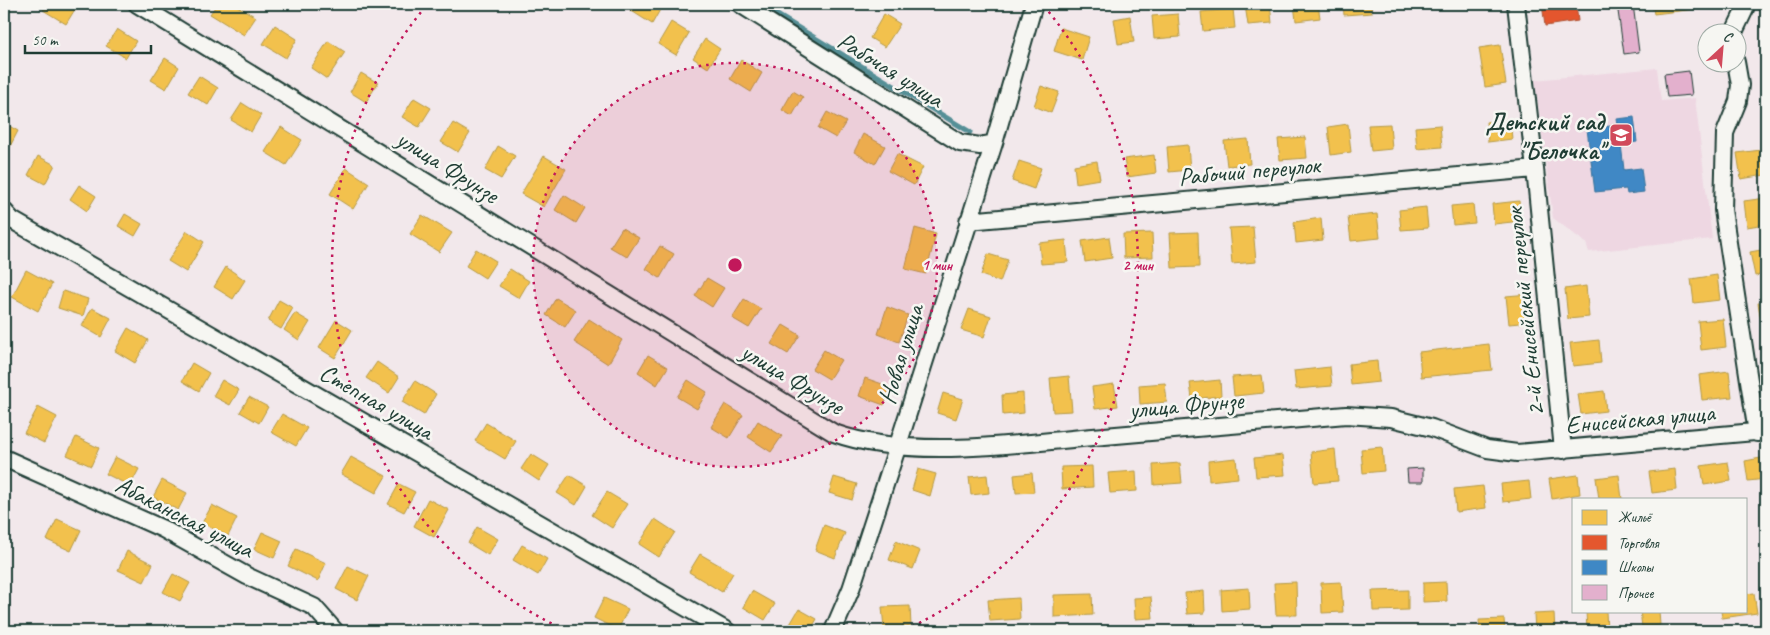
<svg xmlns="http://www.w3.org/2000/svg" width="1770" height="635" font-family="Caveat,sans-serif">
<rect width="100%" height="100%" fill="#f2e8eb"/>
<filter id="ink" filterUnits="userSpaceOnUse"><feTurbulence type="fractalNoise" baseFrequency=".02" numOctaves="2"/><feDisplacementMap in="SourceGraphic" scale="10" xChannelSelector="R" yChannelSelector="G"/><feConvolveMatrix kernelMatrix="1 2 1 2 8 2 1 2 1" color-interpolation-filters="sRGB"/></filter>
<g filter="url(#ink)">
<!-- built -->
<path fill="#eed7e2" d="M1657 68 1661 101 1695 98 1712 239 1589 252 1586 243 1553 218 1535 80Z"/>
<!-- homes -->
<path fill="#f2c14e" stroke="#b39946" d="M46 4H72L77 6 66 24 43 10Z
M217 4H234L256 17 244 35 210 14Z
M634 4H655L661 8 652 24 630 10Z
M1270 4 1272 23 1248 25 1245 5Z
M1294 4H1318L1320 18 1296 21Z
M1343 4H1371L1372 13 1344 15Z
M1404 4H1428V7L1405 9Z
M1652 4H1720V6L1654 14Z
M1233 9 1235 28 1203 31 1201 12Z
M884 14 900 24 885 47 870 38Z
M1178 14 1180 37 1154 39 1152 16Z
M1130 16 1134 42 1118 44 1114 19Z
M671 22 689 33 676 55 658 44Z
M275 25 297 39 286 58 263 44Z
M1061 28 1089 37 1082 60 1054 51Z
M117 29 136 41 126 58 106 46Z
M705 39 720 49 708 68 693 58Z
M328 41 345 52 327 79 311 68Z
M1500 45 1506 84 1485 87 1479 48Z
M165 58 179 67 166 89 151 80Z
M741 60 762 73 751 92 730 79Z
M361 73 378 83 366 102 350 92Z
M199 76 218 88 208 105 188 93Z
M1041 86 1059 92 1051 113 1034 106Z
M793 91 803 97 792 116 782 110Z
M414 98 431 108 419 127 402 117Z
M242 103 261 115 251 132 231 120Z
M827 112 846 122 836 138 818 128Z
M1510 119 1512 139 1488 142 1486 122Z
M4 123 18 131 4 158Z
M453 123 470 133 458 152 441 142Z
M1348 124 1351 152 1331 155 1328 127Z
M1390 124 1392 149 1371 151 1368 125Z
M1440 125 1442 147 1417 149 1415 127Z
M281 127 302 140 286 165 265 152Z
M863 134 885 146 875 164 854 152Z
M1305 137 1307 158 1280 160 1278 139Z
M1248 139 1250 164 1227 166 1224 141Z
M1188 145 1190 170 1169 172 1167 147Z
M498 146 515 156 501 179 485 170Z
M1761 150 1765 175 1741 179 1737 153Z
M897 154 923 167 914 185 888 171Z
M1154 155 1156 173 1127 177 1124 159Z
M38 156 55 165 45 184 28 175Z
M544 156 566 169 544 207 521 194Z
M1019 161 1041 168 1034 189 1012 181Z
M1097 161 1100 179 1076 183 1074 165Z
M346 168 369 183 353 209 330 194Z
M79 185 96 196 87 211 70 199Z
M564 195 585 208 576 223 555 210Z
M1766 198V224L1747 227 1744 201Z
M1519 201 1521 221 1494 224 1492 204Z
M1473 204 1475 223 1453 225 1451 206Z
M1426 207 1428 228 1401 230 1399 210Z
M125 214 142 224 135 236 118 226Z
M1377 214 1380 238 1351 241 1348 217Z
M422 215 452 233 439 252 410 234Z
M1321 218 1323 240 1296 243 1294 222Z
M1253 227 1256 262 1232 264 1229 228Z
M622 228 639 238 627 257 610 247Z
M915 228 936 234 926 274 905 269Z
M187 231 204 242 186 272 168 261Z
M1198 232 1199 267 1172 268 1170 233Z
M1152 233 1153 257 1124 258 1123 234Z
M1109 237 1112 258 1085 262 1082 241Z
M1066 240 1068 262 1041 264 1039 243Z
M660 246 674 254 660 278 646 269Z
M476 249 496 261 485 278 466 266Z
M1766 249V274L1755 276 1750 252Z
M988 254 1008 260 1000 282 981 275Z
M226 267 245 280 233 299 214 287Z
M510 269 529 281 519 298 499 286Z
M26 270 52 284 38 311 12 297Z
M1717 275 1720 300 1694 303 1691 279Z
M707 278 724 288 712 307 695 296Z
M1586 286 1589 317 1568 319 1565 289Z
M63 291 88 299 83 316 58 308Z
M1529 294 1531 322 1509 324 1506 296Z
M556 298 576 310 565 327 546 315Z
M744 299 761 309 749 328 732 318Z
M279 300 293 308 281 329 268 321Z
M1766 302V326H1762L1758 303Z
M887 307 908 315 899 342 878 334Z
M92 308 111 318 101 337 82 326Z
M969 309 991 316 984 337 961 330Z
M295 313 310 322 299 340 284 330Z
M589 319 622 340 608 364 574 342Z
M1723 319 1726 347 1701 350 1698 321Z
M336 320 352 330 335 358 319 348Z
M783 325 800 335 788 354 771 344Z
M128 328 148 340 135 363 115 351Z
M1599 340 1601 363 1573 366 1570 343Z
M1489 344 1492 370 1421 377 1419 352Z
M824 350 841 360 829 379 812 369Z
M648 355 668 367 657 385 638 372Z
M1377 361 1379 382 1351 385 1349 364Z
M377 362 399 377 389 393 366 378Z
M192 363 209 373 199 391 182 381Z
M1330 367 1332 386 1296 389 1294 371Z
M1729 371 1732 397 1702 400 1699 375Z
M1262 375 1264 393 1234 396 1232 377Z
M1069 376 1072 411 1053 412 1050 378Z
M865 378 891 387 884 405 859 396Z
M222 380 239 390 230 405 213 396Z
M688 380 707 392 697 409 677 397Z
M1220 380 1221 396 1192 399 1190 383Z
M415 381 436 394 424 415 402 402Z
M1165 383 1167 402 1140 404 1139 385Z
M1114 384 1118 406 1095 409 1092 387Z
M1604 391 1606 411 1581 414 1578 394Z
M943 393 963 399 956 419 937 413Z
M1023 393 1024 413 1003 415 1002 395Z
M249 397 268 407 259 423 240 412Z
M725 404 743 415 729 438 711 427Z
M38 407 57 417 44 443 24 433Z
M282 414 307 428 296 446 271 432Z
M758 421 782 436 771 452 748 437Z
M486 423 516 441 505 459 475 441Z
M76 437 99 448 91 466 67 455Z
M1382 447 1384 471 1363 473 1361 449Z
M1335 449 1338 481 1314 483 1311 452Z
M531 454 549 465 539 481 521 469Z
M1283 455 1285 475 1256 477 1254 458Z
M115 457 139 469 130 486 106 474Z
M351 457 386 476 376 493 341 474Z
M1766 457V479L1748 481 1745 461Z
M1236 458 1238 478 1209 481 1208 461Z
M1728 462 1731 481 1704 485 1701 466Z
M1180 463 1182 483 1154 485 1153 465Z
M1092 466 1093 487 1062 489 1061 467Z
M918 469 936 474 930 496 912 490Z
M1675 469 1677 490 1652 493 1649 472Z
M1136 471 1137 491 1110 493 1108 473Z
M1032 473 1034 492 1016 493 1014 475Z
M569 475 587 486 576 505 557 493Z
M987 475 989 493 971 495 969 477Z
M1578 475 1580 494 1552 499 1549 479Z
M1619 475 1622 499H1599L1596 478Z
M834 477 857 484 852 500 829 493Z
M162 480 187 493 178 510 153 497Z
M1529 481 1531 499 1503 502 1501 484Z
M399 484 415 492 404 512 388 504Z
M1483 486 1486 508 1456 512 1454 489Z
M607 492 627 504 612 528 592 515Z
M428 499 449 510 434 537 414 526Z
M212 505 237 518 228 536 202 523Z
M57 519 81 530 71 551 47 540Z
M655 519 675 532 659 557 639 544Z
M824 525 845 533 835 558 815 550Z
M477 527 498 539 488 555 468 543Z
M262 532 282 541 274 558 254 549Z
M896 541 920 551 913 569 889 560Z
M522 545 547 559 538 575 513 560Z
M296 549 326 563 318 581 288 566Z
M127 551 153 564 144 582 118 570Z
M700 554 733 573 722 592 689 572Z
M348 566 369 576 357 600 336 589Z
M173 574 190 583 180 601 163 592Z
M1296 582 1297 615H1276L1274 583Z
M1341 582 1343 612 1322 613 1321 583Z
M1446 582 1447 601 1423 602V583Z
M1249 588 1250 609 1222 611 1221 590Z
M1408 590V610L1373 611 1372 591Z
M752 591 775 604 765 620 743 607Z
M1204 591 1205 613 1187 614 1185 593Z
M1754 593 1757 613 1722 618 1721 611H1746V594Z
M1092 594 1093 615 1054 617V595Z
M1151 597 1153 618 1135 619 1134 598Z
M604 598 628 609 618 630 594 618Z
M1019 598 1020 619 990 621 988 600Z
M910 606 911 626 884 628 882 607Z
M799 609 817 619 810 631H786Z
M1586 611H1606L1607 631H1587Z
M1640 611H1659L1660 625 1642 627Z
M1554 613 1555 631H1535L1534 614Z
M1504 619 1505 631H1480L1479 620Z"/>
<!-- shops -->
<path fill="#e4572e" stroke="#a94f30" d="M1542 4H1576L1578 21 1545 26Z"/>
<!-- schools -->
<path fill="#3f88c5" stroke="#35729a" d="M1634 117 1637 142 1621 144 1624 170 1641 168 1644 192 1627 194 1626 189 1595 192 1587 129 1618 125 1617 119Z"/>
<g fill="none" stroke-linecap="round" stroke-linejoin="round">
<!-- stream -->
<path stroke="#558f96" stroke-width="5" d="M759 4 970 132"/>
</g>
<!-- building -->
<path fill="#e3b0cd" stroke="#1f3d34" d="M1617 4H1633L1639 52 1624 54Z
M1689 71 1692 95 1667 97 1664 74Z
M1423 468V482H1408L1407 469Z"/>
<g fill="none" stroke-linecap="round" stroke-linejoin="round">
<!-- minor casing -->
<g stroke="#1f3d34" stroke-width="20">
<path id="minor" d="M137 4 834 433C909 460 1014 444 1093 437 1177 430 1262 422 1346 415L1391 418 1432 428 1487 449 1517 453 1766 431
M740 4 960 143 980 146 994 143
M1516 4 1535 169 1563 450
M1734 32 1745 9V4
M1736 62 1740 85 1738 101 1725 133 1723 210 1757 433
M4 211 12 220 727 631
M968 221 1535 169
M4 458 163 529 247 576 314 607 335 631
M833 631 851 589 898 445 994 143 1034 4"/>
</g>
<!-- minor -->
<use href="#minor" stroke="#f6f6f2" stroke-width="16"/>
</g>
</g>
<!-- distance rings -->
<circle cx="735" cy="265" r="202" fill="#c2185b" fill-opacity=".12"/>
<g fill="none" stroke="#c2185b" stroke-width="2.5" stroke-dasharray="2.5 5">
<circle cx="735" cy="265" r="202"/>
<path d="M565 630A403 403 0 0 1 426 6M1044 6A403 403 0 0 1 905 630"/>
</g>
<!-- icons -->
<defs>
<g id="school-square" transform="scale(1.25)"><rect x="-9" y="-9" width="18" height="18" rx="4" fill="#d1495b" stroke="#f6f6f2"/><path d="M0-5L7-2L0 1L-7-2ZM-4 1L0 2.5L4 1V4Q0 6-4 4Z" fill="#fff"/></g>
</defs>
<g fill-rule="evenodd">
<use href="#school-square" x="1621" y="135"/>
</g>
<g text-anchor="middle" stroke-width="5" stroke-linejoin="round" paint-order="stroke">
<!-- street labels -->
<g font-size="25" fill="#1f3d34" stroke="#f6f6f2">
<text transform="translate(891 69) rotate(32)" y="9">Рабочая улица</text>
<text transform="translate(448 166) rotate(32)" y="9">улица Фрунзе</text>
<text transform="translate(1249 170) rotate(-5)" y="9">Рабочий переулок</text>
<text transform="translate(1524 312) rotate(-96)" y="9">2-й Енисейский переулок</text>
<text transform="translate(900 354) rotate(-73)" y="9">Новая улица</text>
<text transform="translate(793 378) rotate(31)" y="9">улица Фрунзе</text>
<text transform="translate(377 401) rotate(30)" y="9">Степная улица</text>
<text transform="translate(1186 404) rotate(-5)" y="9">улица Фрунзе</text>
<text transform="translate(1640 418) rotate(-5)" y="9">Енисейская улица</text>
<text transform="translate(185 516) rotate(27)" y="9">Абаканская улица</text>
</g>
<!-- poi labels -->
<g font-size="25" font-weight="bold" fill="#1f3d34" stroke="#f6f6f2" text-anchor="end">
<text x="1604" y="130">Детский сад<tspan x="1604" dy="29">"Белочка"</tspan></text>
</g>
</g>
<circle cx="735" cy="265" r="8" fill="#c2185b" stroke="#f6f6f2" stroke-width="2.5"/>
<g font-size="15" text-anchor="middle" font-weight="bold" fill="#c2185b" stroke="#f6f6f2" stroke-width="5" stroke-linejoin="round" paint-order="stroke">
<text x="937" y="270">1 мин</text>
<text x="1138" y="270">2 мин</text>
</g>
<!-- margin -->
<rect width="1770" height="635" fill="none" stroke="#f6f6f2" stroke-width="20"/>
<rect x="10" y="10" width="1750" height="615" fill="none" stroke="#1f3d34" stroke-width="2" filter="url(#ink)"/>
<!-- legend -->
<rect x="1572" y="498" width="175" height="115" fill="#f6f6f2" stroke="#a0aca6"/>
<rect x="1582" y="510" width="25" height="15" fill="#f2c14e" stroke="#a0aca6"/>
<text x="1618" y="522" font-size="15" fill="#1f3d34">Жильё</text>
<rect x="1582" y="535" width="25" height="15" fill="#e4572e" stroke="#a0aca6"/>
<text x="1618" y="548" font-size="15" fill="#1f3d34">Торговля</text>
<rect x="1582" y="560" width="25" height="15" fill="#3f88c5" stroke="#a0aca6"/>
<text x="1618" y="572" font-size="15" fill="#1f3d34">Школы</text>
<rect x="1582" y="585" width="25" height="15" fill="#e3b0cd" stroke="#a0aca6"/>
<text x="1618" y="598" font-size="15" fill="#1f3d34">Прочее</text>
<!-- north arrow -->
<g transform="translate(1722 48) rotate(26)"><circle r="24" fill="#f6f6f2" stroke="#a0aca6"/>
<path d="M0-4L9 19L0 12L-9 19Z" fill="#d1495b"/>
<text y="-8" font-size="14" font-weight="bold" text-anchor="middle" fill="#1f3d34">С</text>
</g>
<!-- scale -->
<path d="M25 45v8h126v-8" fill="none" stroke="#1f3d34" stroke-width="2.5"/>
<text x="32" y="45" font-size="15" fill="#1f3d34" stroke="#f6f6f2" stroke-width="4" paint-order="stroke">50 m</text>
</svg>
